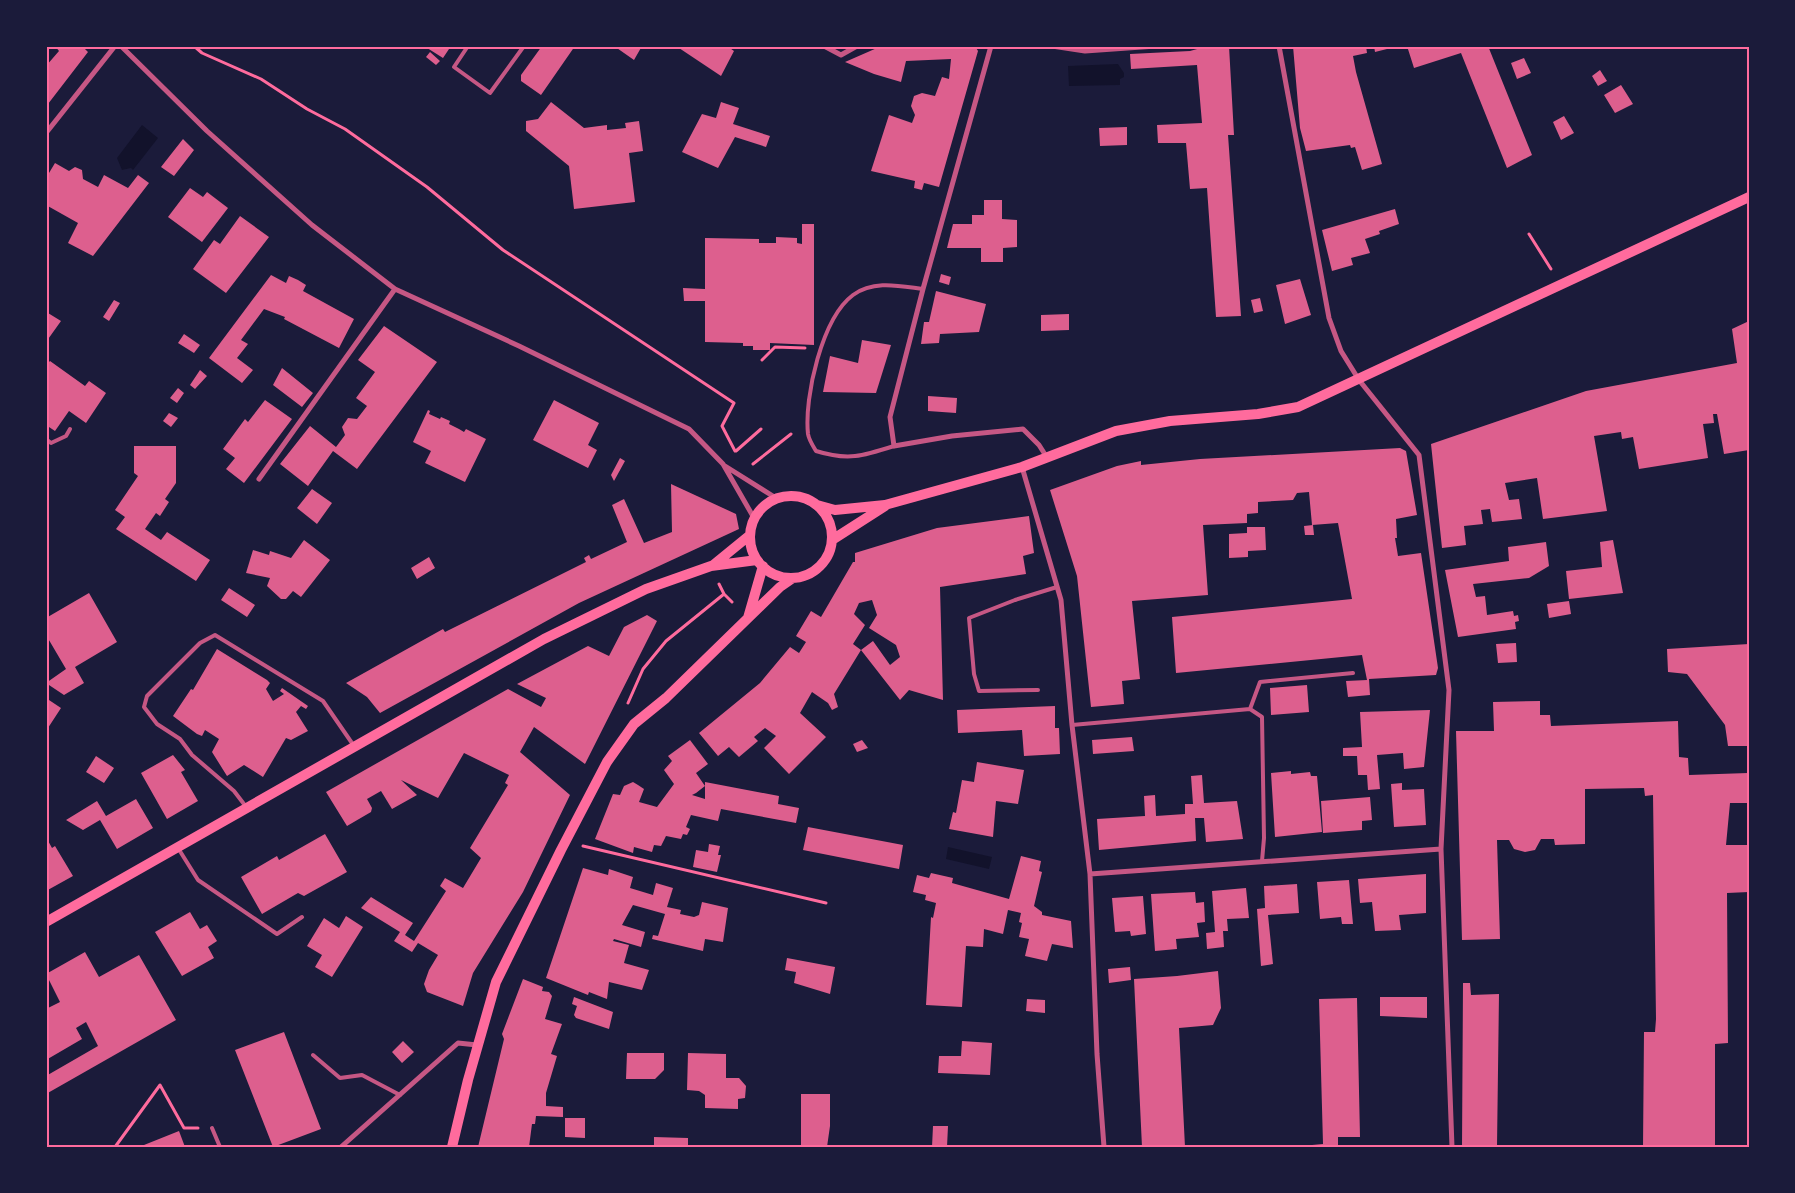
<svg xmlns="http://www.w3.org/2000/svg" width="1795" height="1193" font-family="'Roboto Condensed',sans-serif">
<rect width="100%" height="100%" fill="#1b1b3a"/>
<!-- water -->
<path fill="#12122b" d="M1118 64 1124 73V77L1120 79V85L1069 86 1068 66Z
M142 125 158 138 133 170 131 168 122 170 117 158Z
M948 847 992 857 989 869 946 859Z"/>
<!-- building -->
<path fill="#dd5f8e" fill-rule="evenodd" d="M55 46H82L88 52 48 104 46 102V66L59 51Z
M424 46H451L443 58Z
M542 46H575L541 95 521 81V75Z
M614 46H642L634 60Z
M676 46H727L734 51 721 76Z
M914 46H975L978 51 939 187 924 183 922 190 914 188 915 181 871 171 889 115 912 123 915 115 911 106 914 96 922 93 935 96 942 77 949 79 951 59 906 61 901 82 874 74 845 62 877 48Z
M1208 46H1229L1234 135H1228L1241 316 1216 317 1207 188 1190 189 1186 143H1158L1157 125 1202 123 1197 65 1131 69 1130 54 1190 51Z
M1293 46H1366L1367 53 1353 56 1356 72 1382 164 1362 170 1355 147 1351 148 1350 145 1306 151 1300 128Z
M1374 46H1395V47L1375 52Z
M1407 46H1488L1532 155 1507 168 1461 53 1414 68Z
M430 52 440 61 436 65 426 57Z
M1524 58 1531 73 1517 79 1511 63Z
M1600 70 1607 81 1598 86 1592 76Z
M1621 85 1633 104 1615 113 1604 95Z
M551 102 584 128 607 125V130L626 128 625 123 639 121 643 151 629 153 635 202 574 209 569 166 526 131V121L538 119Z
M721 102 739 108 733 124 770 136 766 147 735 137 718 168 682 152 702 114 716 118Z
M1564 116 1574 133 1561 140 1553 122Z
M1127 127V145L1100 146 1099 128Z
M183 139 194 150 174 176 161 167Z
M55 163 69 171 75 167 82 170 83 179 98 187 104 175 128 188 138 175 149 183 93 256 68 243 78 223 46 205V178Z
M190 188 203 197 207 192 228 208 202 242 168 217Z
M984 200H1002V219L1017 220V247L1003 248V262H981V248H947L953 224H972V215H984Z
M1395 209 1399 224 1379 231 1380 234 1365 239 1370 253 1351 258 1353 265 1332 271 1322 230Z
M240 216 269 237 226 293 193 269 214 240 220 244Z
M802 224H814V345L770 343V350H753V346H743V343L705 342V301H684L683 288 705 289V238L759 239V243H776V237L797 238V243L802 244Z
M941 274 951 277 949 285 939 282Z
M271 275 286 283 289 276 298 280 306 285 303 291 354 319 339 348 284 319 285 317 264 309 241 340 248 344 237 358 253 370 242 383 209 358Z
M1300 279 1311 315 1285 324 1276 285Z
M936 291 986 304 979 332 940 334 939 343 921 344 924 322H929Z
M1260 298 1263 311 1254 313 1251 300Z
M114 300 120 303 109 321 103 317Z
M48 313 61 321 46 342V316Z
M1069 314V330L1041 331V315Z
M1749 321V450L1724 454 1717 414H1713L1714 423 1703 424 1708 458 1639 469 1633 437 1622 439 1621 432 1594 436 1607 511 1543 519 1537 478 1505 483 1509 500 1519 499 1522 519 1492 522 1490 509 1481 510 1483 524 1464 526 1466 545 1442 548 1431 444 1586 391 1737 363 1732 329Z
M384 326 437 362 357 469 333 451 308 486 280 464 310 426 336 447 345 435 342 427 348 418 357 419 367 406 356 398 375 372 358 360Z
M184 334 200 345 194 353 178 343Z
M862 340 891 345 876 393 823 392 830 356 858 363Z
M50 361 85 386 89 381 106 393 86 423 69 411 55 431 46 425V365Z
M282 368 313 393 302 407 273 385Z
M200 370 207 376 195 389 190 385Z
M178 388 184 393 177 403 170 398Z
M928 396 957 398 956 413 928 411Z
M265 400 292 419 244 483 226 469 235 458 223 449 245 419 248 422Z
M554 400 599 423 588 445 597 450 588 468 533 440Z
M428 410 430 411 429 414 440 419 441 417 450 421 449 424 459 429 464 432 466 429 486 439 465 482 425 463 431 451 413 442Z
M169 413 178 418 171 427 163 421Z
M134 446H176V483L165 499 169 502 160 516 156 513 145 529 161 540 167 532 210 560 196 581 116 529 125 517 115 510 138 476 134 473Z
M1400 448 1406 451 1417 515 1396 519 1397 538H1395L1398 556 1421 553 1438 668 1436 675 1369 679 1370 695 1348 697 1346 681 1367 680 1362 655 1176 673 1172 617 1352 599 1338 523 1312 525 1309 492 1297 493 1293 500 1258 502V513L1247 514V523L1203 525 1208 595 1132 601 1140 679 1122 681 1124 704 1091 707 1077 576 1050 490 1117 466 1141 461V465L1200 459Z
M620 458 625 461 614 481 611 475Z
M671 484 736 514 739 529 579 603 380 713 367 697 346 683 443 629 445 632 586 562 584 558 589 555 591 559 627 542 612 505 624 499 644 543 672 532Z
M312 489 332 503 317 524 297 508Z
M1029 516 1034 553 1023 556 1026 574 940 587 943 700 909 690 900 700 861 650 873 641 890 665 900 657 896 645 869 628 877 615 872 600 859 603 854 614 865 625 853 644 861 650 834 694 838 707 832 710 828 703 812 692 800 713 826 737 789 774 764 748 776 736 765 728 754 737 758 741 739 757 729 747 718 756 699 733 760 683 790 647 799 653 806 642 796 636 811 611 821 617 853 562H855V553L937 528Z
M1313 525 1314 535H1305L1304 526Z
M1247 527H1265L1266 550 1248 551V557L1229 558V534L1247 533Z
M304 540 330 560 301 597 293 591 286 599H281L267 586 270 578 246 573 253 550 269 555 270 551 291 558Z
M1613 540 1623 593 1569 599 1566 571 1602 567 1600 542Z
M1546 542 1549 566 1529 578 1473 584 1476 597 1485 596 1487 615 1513 611 1514 616 1518 615 1519 621 1515 622 1516 629 1458 637 1445 570 1509 561 1508 547Z
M429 557 435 568 417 579 411 568Z
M229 588 255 605 247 617 221 600Z
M89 593 117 642 75 667 84 683 64 695 46 683 66 669 46 635V618Z
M1569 601 1571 614 1549 618 1547 604Z
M647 615 657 621 585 764 534 727 520 752 570 795 523 892 473 973 463 1006 427 992 424 984 429 970 438 955 418 943 412 952 394 941 400 932 361 908 371 897 413 923 405 935 414 941 446 891 440 886 445 878 463 888 481 858 470 848 508 785 505 783 509 775 464 753 438 798 401 780 417 795 392 809 381 791 367 799 372 808 371 812 347 826 326 792 508 689 541 707 546 698 517 684 588 646 609 656 624 627Z
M1516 643 1517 662 1498 663 1496 644Z
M1749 644V746H1728L1725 725 1687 674 1668 672 1667 649Z
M217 649 267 680 270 683 266 689 273 701 284 694 280 691 282 688 308 706 306 709 301 706 296 712 308 731 291 740 286 738 263 777 244 765 227 776 212 752 219 739 205 730 202 736 197 734 173 716 191 689 193 690Z
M1307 685 1309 712 1271 715 1270 688Z
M46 698 61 708 46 731Z
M1540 701V715H1550L1551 726 1678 721 1679 757 1688 758 1689 775 1748 773V803H1730L1726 845H1749V892L1727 893 1728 1043 1715 1044V1147H1643L1644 1032H1655L1656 1019 1653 795 1645 796 1644 788 1585 789V844L1555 845 1554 839H1541L1535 850 1525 852 1514 849 1509 840H1497L1500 939 1462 940 1456 731H1494L1493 702Z
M1055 706V728H1059L1060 754 1024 756 1022 730 958 733 957 710Z
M1430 710 1424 767 1404 769 1403 753 1377 755 1380 789 1368 790 1367 775H1358L1357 756H1343V748L1362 747 1360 712Z
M1132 737 1134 751 1093 754 1092 740Z
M690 740 708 764 696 773 705 786V782L779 796 778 804 799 808 796 823 721 809 718 821 691 815 686 827 690 829 687 835 683 834 681 839 666 836 661 846 654 845 652 852 634 847 633 853 595 839 613 794 620 795 624 786 633 782 638 785 644 789 639 802 657 807 674 784 664 770 672 761 668 756ZM705 786V799L692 795 696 793Z
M862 740 868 748 857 752 853 744Z
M173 755 185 770 181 772 198 801 167 819 141 773Z
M96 756 114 768 104 783 86 772Z
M977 762 1024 770 1018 804 996 801 993 837 949 829 953 812 956 813 962 780 974 782Z
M1291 771V774L1310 772 1311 776H1317L1322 832 1275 837 1271 773Z
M1202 775 1204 803 1237 801 1243 839 1206 842 1204 818H1195L1196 841 1099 850 1097 819 1145 816 1144 796 1155 795 1156 816 1185 814V804H1193L1191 776Z
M1402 783V790L1424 789 1426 825 1394 827 1391 784Z
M1370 797 1372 820 1362 821V830L1323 833 1321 801Z
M136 799 153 828 117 849 100 820 83 830 66 820 97 801 106 816Z
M808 827 903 845 899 869 803 850Z
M325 834 347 872 304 896 298 893 262 914 241 877 277 856 279 860Z
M46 837 52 848 55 846 73 876 46 891Z
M709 844 720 846 718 855H721L717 872 693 867 696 850 708 852Z
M1021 856 1041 861 1039 871 1042 872 1034 906 1042 912V915L1071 921 1073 948 1052 944 1047 961 1025 956 1029 939 1019 937 1022 923 1019 922 1021 913 1008 910 1003 934 984 929 983 947 966 946 962 1007 926 1005 931 917 933 918 936 903 925 900 926 895 913 892 917 875 929 878 931 873 953 878 952 883 1009 899Z
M583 868 608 875 609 869 633 877 630 888 653 895 656 883 673 888 667 907 681 910 680 914 694 917 699 915 702 902 728 908 723 942 705 939 703 951 652 939 653 935 658 936 665 914 633 905 622 925 645 932 641 947 614 939 613 941 629 945 624 963 649 970 642 990 609 982 607 999 589 992 588 995 546 978Z
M1426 874V913L1399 915 1401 930 1375 931 1372 902 1360 903 1358 879Z
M1349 880 1353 924H1342L1341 917 1320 919 1317 882Z
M1297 884 1299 913 1268 915 1273 964 1261 966 1257 909 1265 908 1264 886Z
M1246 888 1249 918 1227 919 1228 931H1223L1224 947 1207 949 1206 933 1215 932 1212 891Z
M1195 892 1196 903 1204 902 1205 922 1197 923 1199 937 1176 939 1177 949 1155 951 1151 894Z
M1143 896 1146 934 1131 936 1130 931 1115 932 1112 898Z
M190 912 200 929 207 925 217 941 208 947 214 958 182 976 155 932Z
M346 916 363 927 332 977 315 967 322 955 307 946 324 918 339 928Z
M85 952 99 977 139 955 176 1020 46 1094V1076L98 1046 86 1022 76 1028 82 1039 46 1060V1009L60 1002 46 974Z
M787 958 835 967 830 994 794 983 796 972 785 970Z
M1130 967 1131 980 1109 983 1108 969Z
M1218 971 1221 1008 1213 1025 1179 1028 1185 1147H1142L1134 979 1177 976Z
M523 979 543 987 542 991 549 992 552 996 545 1019 562 1024 551 1054 557 1056 546 1093V1106L563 1107V1117L536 1116 535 1124H532L529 1147H478L504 1039 502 1034Z
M1463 983H1470L1471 995 1499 994 1497 1147H1462Z
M574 997 613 1012 609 1029 576 1018 574 1015 577 1006 572 1004Z
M1380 997H1427V1018L1380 1016Z
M1357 998 1360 1137H1338V1147H1312V1145L1323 1144 1319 999Z
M1027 999 1045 1000V1013L1026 1011Z
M284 1032 321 1129 273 1147 235 1050Z
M403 1041 414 1052 402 1063 392 1052Z
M962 1041 992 1043 990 1075 938 1073 939 1056H961Z
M627 1053H664V1070L655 1079H626Z
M688 1053 726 1054V1078H739L746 1086 745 1098 738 1099V1109L705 1108V1095L699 1091 687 1090Z
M801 1094H830V1126L827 1147H801Z
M565 1118H585V1138L565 1137Z
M933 1126H948L947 1147H932Z
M179 1131 185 1147H139Z
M654 1137 688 1138V1147H654Z"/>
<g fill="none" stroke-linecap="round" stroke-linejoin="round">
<!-- path -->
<path stroke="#ff6b9d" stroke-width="3" d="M194 46 202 53 261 79 307 109 345 129 427 187 503 250 734 403 722 426 735 451
M1529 234 1551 269
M762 360 775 347 805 348
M736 451 761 429
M753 464 791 434
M719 584 724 594
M628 703 643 669 666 641 724 594 732 602
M583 846 826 903
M115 1147 160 1085 184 1128H198"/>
<!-- service -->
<path stroke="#c65784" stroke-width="4" d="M468 46 454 67 490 93 524 46
M46 439 51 443 66 436 70 429
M894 446C863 456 848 461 816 451 813 446 809 440 808 434 804 397 822 318 853 295 874 280 899 286 923 289
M1038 690 979 691 974 674 969 618 1015 600 1057 587
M1250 709 1260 682 1353 673
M1072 725 1250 709 1262 717 1264 838 1262 861
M247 808 234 791 192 755 180 739 157 724 144 707 147 696 200 643 215 635 323 701 354 746
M178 848 198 880 277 934 302 917
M313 1055 340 1078 362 1075 400 1095
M212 1128 220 1147"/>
<!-- minor -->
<path stroke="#c65784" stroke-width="5" d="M121 46 207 131 312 225 395 289 519 346 689 429 723 464 754 518
M824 46 841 55 857 46
M991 46 923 289 890 417 894 446 952 436 1023 429 1039 445 1046 456
M1052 46 1085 51 1156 46
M1279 46 1329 318 1341 351 1359 380 1419 455 1449 690 1441 849 1452 1147
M46 133 115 46
M725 466 776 498
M1022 467 1061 600 1072 725 1090 874 1097 1054 1104 1147
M259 479 395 289
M1090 874 1441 849
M341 1147 458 1043 477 1045"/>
<!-- secondary -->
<path stroke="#ff6b9d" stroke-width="10" d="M750 537a41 41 0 1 1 82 0a41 41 0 1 1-82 0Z
M817 505 835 510 885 505 1022 467 1116 431 1170 421 1258 414 1298 407 1749 197
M832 540 885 506
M712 566 750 535
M748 618 763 566
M46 922 544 639 646 589 711 566 757 560
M452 1147 468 1080 496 982 561 850 607 762 634 724 666 698 780 587 793 578"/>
</g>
<!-- border -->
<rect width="1795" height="1193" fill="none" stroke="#1b1b3a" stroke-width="95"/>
<rect x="48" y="48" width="1700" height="1098" fill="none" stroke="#ff6b9d" stroke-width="2"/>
</svg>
